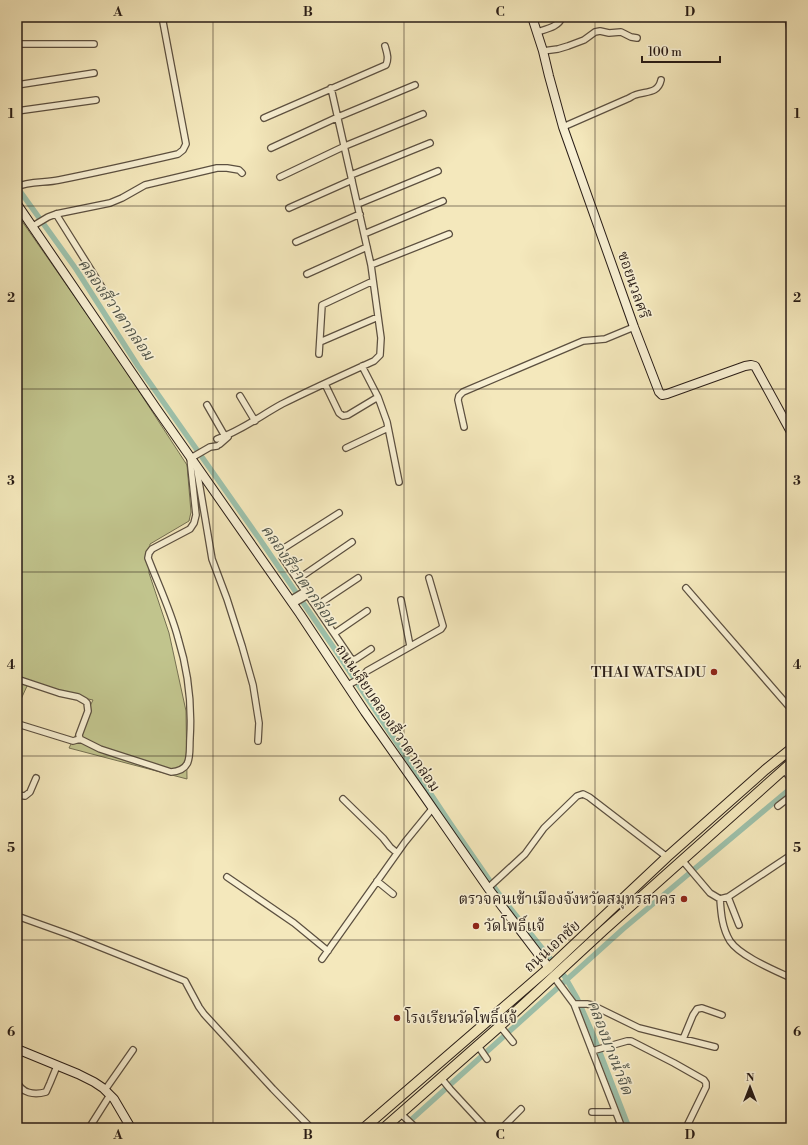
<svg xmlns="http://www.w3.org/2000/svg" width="808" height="1145" font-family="'Libre Bodoni','Noto Serif Thai',serif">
<rect width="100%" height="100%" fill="#f4e8bc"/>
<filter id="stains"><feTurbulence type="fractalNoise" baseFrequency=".005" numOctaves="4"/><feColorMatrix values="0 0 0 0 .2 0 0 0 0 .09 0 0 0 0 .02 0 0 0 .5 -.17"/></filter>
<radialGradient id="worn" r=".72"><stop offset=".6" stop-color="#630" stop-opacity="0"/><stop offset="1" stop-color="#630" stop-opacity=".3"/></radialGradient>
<!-- green -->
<path fill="#c1c48d" stroke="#757052" d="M17 214 116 356 187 465 191 512 189 521 150 544 149 573 169 633 186 711 187 779 69 748 93 700 27 686 17 708Z"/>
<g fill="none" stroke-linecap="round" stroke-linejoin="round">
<!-- canal -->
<path stroke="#9dc1ab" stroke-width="5.5" d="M17 187 76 269 138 366 261 541 334 648 450 823 499 894 565 977 577 998 592 1032 629 1128
M402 1128 623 929 791 788"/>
<!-- street casing -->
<g stroke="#5c5040" stroke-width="8">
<path id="street" d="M788 17 791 37
M537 32C546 29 559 27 562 17
M17 44H94
M543 51 558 49 568 46 584 40 595 32 600 31 609 33 621 32 631 37 637 38
M17 85 94 73
M17 111 96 100
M264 118 386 65C389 58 387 53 385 46
M563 127 627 99C630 98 632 96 635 95 646 91 658 94 661 80
M271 148 338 117 415 85
M351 175 430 143
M280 177 345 146 423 114
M17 187C28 181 46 183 59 180 99 172 139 163 178 154L183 150 186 144 163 22
M358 204 438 171
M289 208 352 180
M56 214 103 289
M33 226 48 217 56 214 110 203 122 198 145 185 217 168H227L239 170 242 173
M364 234 443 201
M296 242 360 214
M371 265 449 234
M307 274 367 247
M320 342 378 317
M319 354 322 305 373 281
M362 366 378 397 387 422 399 482
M325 384 339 413 343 416 348 415 378 397
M240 396 255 421
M207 405 226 438
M464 427 458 400 459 396 463 392 583 341 605 339 634 327
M217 439C241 431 260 416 282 404 312 389 343 375 374 361L380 355 381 338 371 265 331 88
M220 444 228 437
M346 448 388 428
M191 458 210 447 217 446
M197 470 212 559 227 599 242 646 253 685 259 723 258 741
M339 513 284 548 282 553V557L352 660 356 659 371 649
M298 579 352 542
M686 588 791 709
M290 600 305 591
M401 600 410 646
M293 604 308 595
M316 606 358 578
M335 633 367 611
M17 679 59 693 78 697 85 701 87 703 88 711 79 735 80 739
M348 685 361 678 367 671 441 629 443 626 429 578
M18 724 73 741 80 739 100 749 171 772C193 770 189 755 190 738 192 704 188 670 178 638 171 611 158 584 148 558L149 553 152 549 190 529 194 523 196 515 190 458
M784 770 791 779
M17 795 25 796 30 792 36 778
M343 799 383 838 390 847 397 853
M778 806 791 796
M682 860 710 893 720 899 728 897 791 855
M227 877 294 923 328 951
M377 881 393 894
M488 888 525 854 544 828 577 796 583 794 589 797 667 857
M728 897 739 925
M720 899C721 913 722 928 730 941 740 956 774 970 791 978
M17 916 70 935 185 981 199 1007 204 1014 273 1089 311 1128
M322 959 405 842 432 809
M554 977 574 1004 622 1128
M574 1004H587L592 1005 639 1028 715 1047
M500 1026 513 1042
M683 1039 693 1015 697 1009 702 1008 722 1015
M478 1046 487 1059
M592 1051 627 1041H631L674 1063 704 1080 706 1083V1087L686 1128
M441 1078 450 1089 486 1128
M17 1081C21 1094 35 1095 46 1092L50 1083 57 1066
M105 1090 133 1050
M592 1112H615
M400 1113 416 1128
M91 1125 110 1095
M22 1128V1127
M502 1128 521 1109"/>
</g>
<!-- secondary casing -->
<g stroke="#291d17" stroke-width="10">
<path id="secondary" d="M532 17 543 51 549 76 563 127 634 327 659 392 662 395 667 394 745 366 751 365 755 366 791 432
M17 204 156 408 300 614 365 712 422 793 438 816 488 888 549 968
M17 1049 78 1074 94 1082 103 1088 114 1099 131 1128"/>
</g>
<!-- primary casing -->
<g stroke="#291d17" stroke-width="11">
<path id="primary" d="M364 1128 549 968 667 857 765 770 791 749
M384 1128 500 1026 604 930 791 763"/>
</g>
<!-- street -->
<use href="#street" stroke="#f8f0d3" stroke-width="5.5"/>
<!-- secondary -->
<use href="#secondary" stroke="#f8f0d3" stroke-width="8"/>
<!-- primary -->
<use href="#primary" stroke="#f4e8bc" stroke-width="9"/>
</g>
<!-- grid -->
<path fill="none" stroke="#291d17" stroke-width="1" stroke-opacity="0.55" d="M213 17V1128M404 17V1128M595 17V1128M17 206H791M17 389H791M17 572H791M17 756H791M17 940H791"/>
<!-- markers -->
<g fill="#8f2418" stroke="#f8f0d3" stroke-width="1.5">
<circle cx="714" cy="672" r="4"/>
<circle cx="684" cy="899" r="4"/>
<circle cx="476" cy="926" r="4"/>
<circle cx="397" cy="1018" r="4"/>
</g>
<g text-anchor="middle" stroke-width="3.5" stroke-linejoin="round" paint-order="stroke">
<!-- street labels -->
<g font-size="15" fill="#291d17" stroke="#f8f0d3">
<text transform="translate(634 285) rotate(71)" y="5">ซอยนวลศรี</text>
<text transform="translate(388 718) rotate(56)" y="5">ถนนเลียบคลองสี่วาตากล่อม</text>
<text transform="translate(552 946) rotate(-42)" y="5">ถนนเอกชัย</text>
</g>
<!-- poi labels -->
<g font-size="15" fill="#291d17" stroke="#f8f0d3" text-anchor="end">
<text x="706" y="677">THAI WATSADU</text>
<text x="676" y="904">ตรวจคนเข้าเมืองจังหวัดสมุทรสาคร</text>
<text x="484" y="931" text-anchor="start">วัดโพธิ์แจ้</text>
<text x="405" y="1023" text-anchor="start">โรงเรียนวัดโพธิ์แจ้</text>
</g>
<!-- water labels -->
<g font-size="16" font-style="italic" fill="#52564b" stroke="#f8f0d3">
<text transform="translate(117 309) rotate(55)" y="6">คลองสี่วาตากล่อม</text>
<text transform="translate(300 575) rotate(55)" y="6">คลองสี่วาตากล่อม</text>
<text transform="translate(611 1047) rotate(69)" y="6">คลองบางน้ำจืด</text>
</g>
</g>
<!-- margin -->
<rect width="808" height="1145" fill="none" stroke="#f4e8bc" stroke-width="44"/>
<!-- north arrow -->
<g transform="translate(750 1087)" stroke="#f8f0d3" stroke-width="3" paint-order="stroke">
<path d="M0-3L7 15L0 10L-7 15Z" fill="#291d17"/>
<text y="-6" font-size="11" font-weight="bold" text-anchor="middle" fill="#291d17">N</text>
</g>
<!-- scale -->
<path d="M642 56v6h78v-6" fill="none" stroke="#291d17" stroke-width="2"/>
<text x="648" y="56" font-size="12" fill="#291d17" stroke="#f8f0d3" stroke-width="3" paint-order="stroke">100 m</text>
<rect x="22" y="22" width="764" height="1101" fill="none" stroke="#291d17" stroke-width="1.5"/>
<g font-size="13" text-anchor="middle" font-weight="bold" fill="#291d17">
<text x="118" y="16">A</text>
<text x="308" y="16">B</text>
<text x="500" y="16">C</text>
<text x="690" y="16">D</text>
<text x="11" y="118">1</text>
<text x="797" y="118">1</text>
<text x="11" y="302">2</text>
<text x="797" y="302">2</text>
<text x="11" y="485">3</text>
<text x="797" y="485">3</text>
<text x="11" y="669">4</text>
<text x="797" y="669">4</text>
<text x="11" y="852">5</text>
<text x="797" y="852">5</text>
<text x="11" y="1036">6</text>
<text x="797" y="1036">6</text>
<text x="118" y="1139">A</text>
<text x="308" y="1139">B</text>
<text x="500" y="1139">C</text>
<text x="690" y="1139">D</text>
</g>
<rect width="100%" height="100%" filter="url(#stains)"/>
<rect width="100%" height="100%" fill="url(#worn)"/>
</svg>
